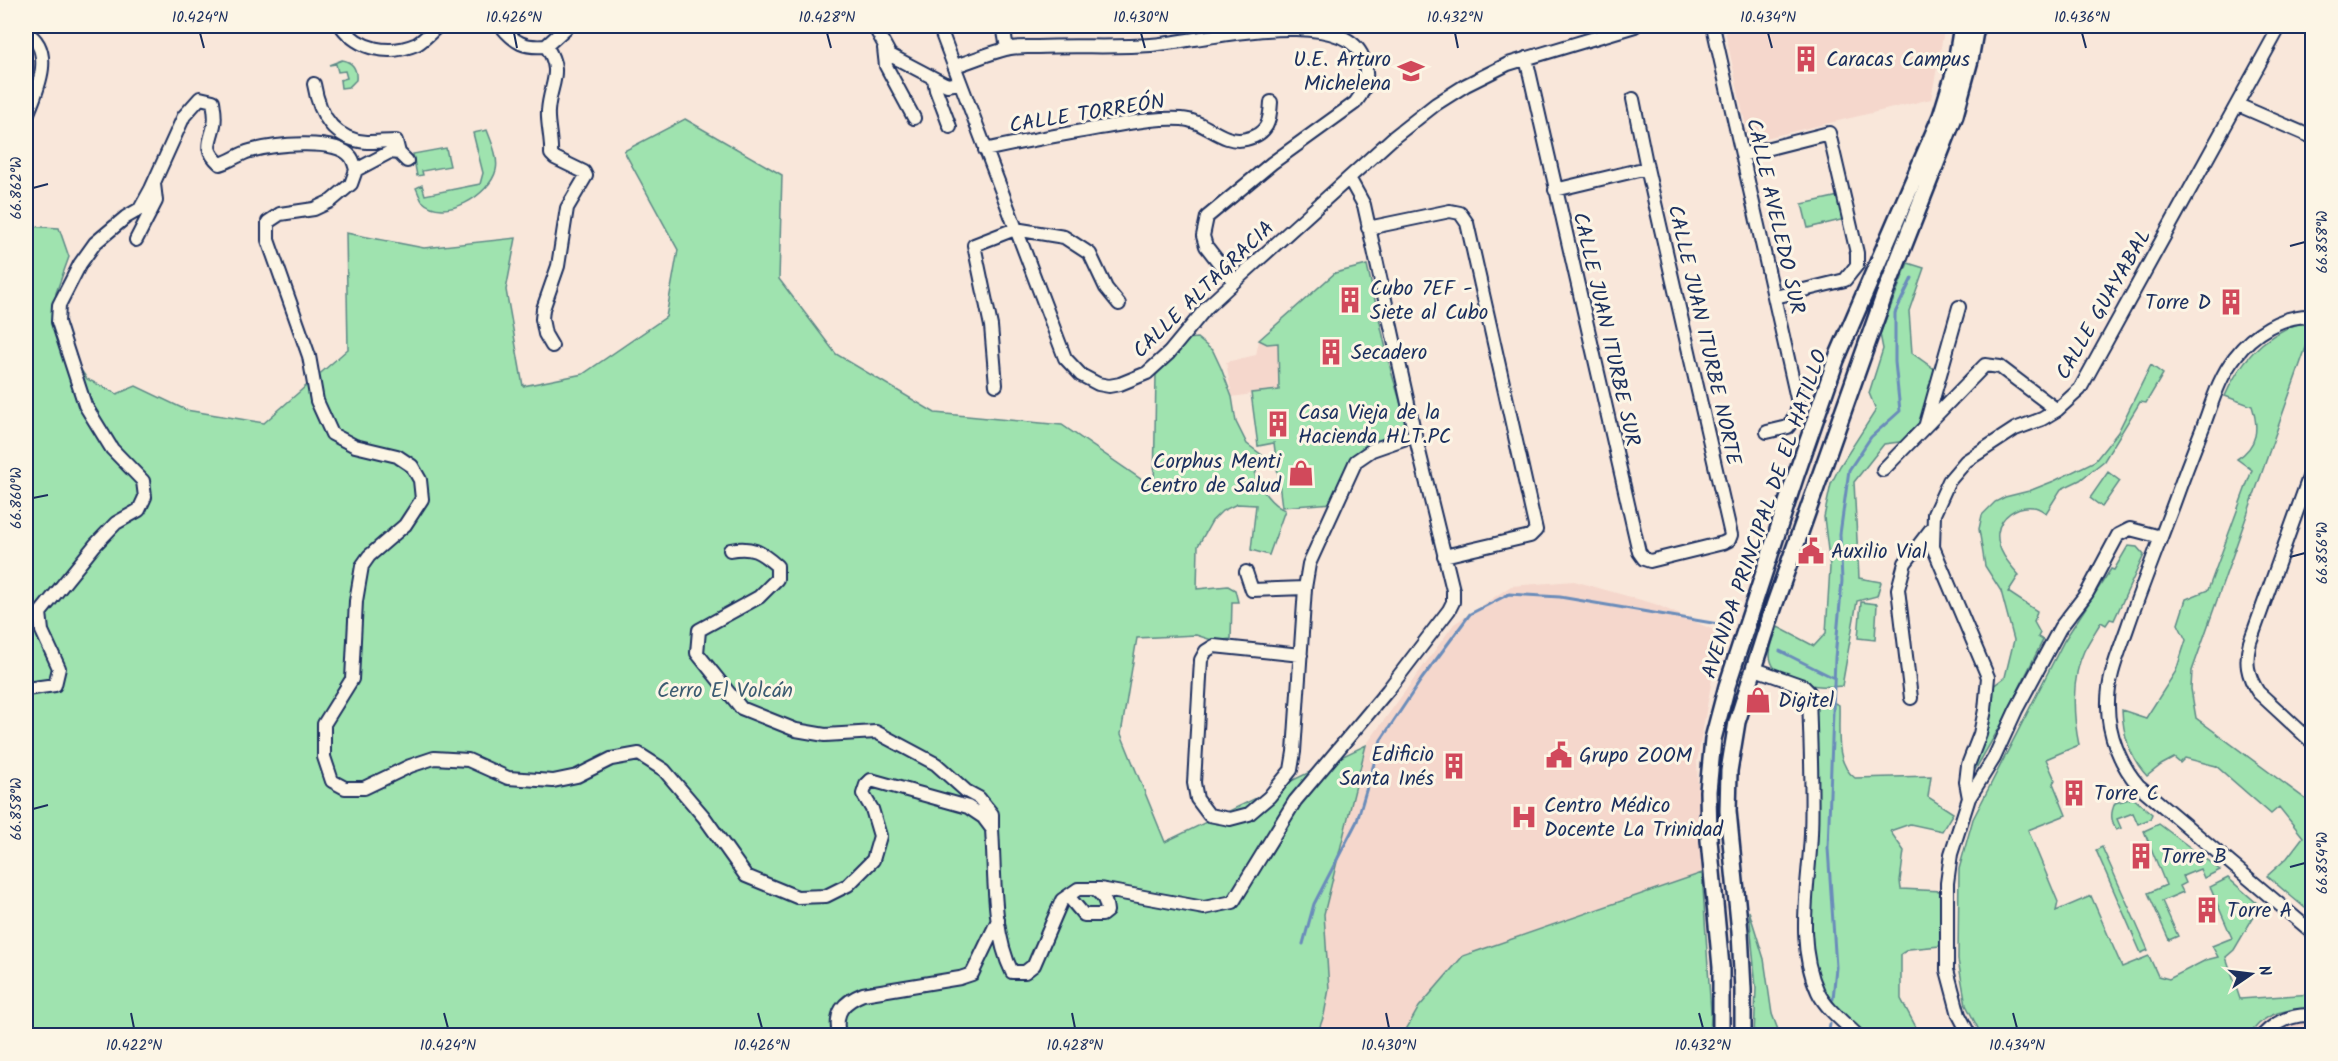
<svg xmlns="http://www.w3.org/2000/svg" width="2338" height="1061" font-family="Kalam,sans-serif">
<rect width="100%" height="100%" fill="#f9e7da"/>
<filter id="ink" filterUnits="userSpaceOnUse"><feTurbulence type="fractalNoise" baseFrequency=".0167" numOctaves="2"/><feDisplacementMap in="SourceGraphic" scale="12" xChannelSelector="R" yChannelSelector="G"/><feConvolveMatrix kernelMatrix="1 2 1 2 8 2 1 2 1" color-interpolation-filters="sRGB"/></filter>
<g filter="url(#ink)">
<!-- built -->
<path fill="#f5d7cc" d="M1724 26H1945L1931 99 1749 142Z
M1259 340 1267 344 1278 342 1279 390 1232 397 1226 362 1256 355Z
M1574 581 1655 604 1727 636 1712 679 1697 761 1702 873 1463 956 1419 1007 1403 1035 1317 1036 1324 1015 1329 989 1324 914 1366 745 1454 624 1511 586Z
M2292 1010H2312V1035L2250 1036 2264 1021 2277 1011Z"/>
<!-- green -->
<path fill="#9fe3af" stroke="#5d8986" stroke-width="1.5" d="M342 60C353 62 357 70 356 80L349 87 341 88 340 80 347 78 345 71 338 72 336 64 329 65Z
M685 119 782 175 779 279 836 354 935 413 1062 425 1154 488 1156 375 1186 339 1197 338 1213 351 1221 368 1232 397 1236 422 1247 444 1262 455 1255 475C1260 488 1271 505 1285 510L1269 555 1251 550 1256 505 1237 504 1222 511 1212 521 1198 546 1197 589 1228 586 1235 590 1238 602H1232L1231 639 1215 641 1196 635 1137 638 1121 734 1165 842 1366 745 1324 914 1329 989 1324 1015 1317 1035H26V226L59 228 69 257 56 293 55 331 87 379 117 394 136 386 186 410 264 423 348 349 346 233 424 248 516 238 506 290 523 386 583 374 666 317 678 250 624 151Z
M487 130C491 141 499 158 496 170 490 195 444 223 422 201 420 198 418 192 416 188L422 185 425 195 480 184 483 173 473 133Z
M446 148 450 166 422 171 423 175 417 176 413 154Z
M1839 196 1845 219 1808 228 1802 204Z
M1908 263 1924 268 1909 311 1912 353 1937 371 1915 440 1884 444 1854 482 1859 578 1881 582 1877 596 1857 601 1842 686C1821 688 1770 684 1770 654 1770 646 1775 635 1778 627L1814 646 1826 633 1830 567 1824 517 1831 484 1840 466 1876 410 1869 393 1883 349 1880 334Z
M1367 265 1391 371 1410 434 1362 450 1333 503 1282 507 1274 443 1258 446 1251 393 1279 390 1278 343 1267 344 1259 340 1335 273Z
M2298 324H2312L2310 336 2192 671 2191 689 2196 718 2312 804V914L2267 876 2287 858 2303 837 2279 807 2271 814 2216 766 2185 758 2180 763 2174 758 2161 765 2147 776C2130 758 2123 734 2122 710L2146 718 2176 671 2186 640 2178 624 2186 599 2208 590 2252 470 2237 459C2258 446 2259 428 2252 406L2225 396C2239 363 2263 335 2298 324Z
M2151 365 2163 374 2146 403 2140 402 2104 461 2080 480 2061 489 2046 513C2043 511 2038 507 2033 507 2017 505 2000 516 1998 533 1996 549 2009 564 2019 575L2008 592 2037 611 2034 622 2040 633 2038 637 2043 640 2001 725 1975 770 1968 765 1988 690 2005 677 2014 640 2001 591 1985 566 1979 529 1982 515 1995 502 2005 497 2029 491 2054 481 2095 461 2118 432Z
M2108 472 2120 481 2102 507 2090 498Z
M2128 546 2137 547 2144 555 2114 620 2110 619 2106 625 2101 622C2095 632 2089 641 2084 651 2071 679 2073 716 2079 745L2046 759 2055 780 2053 783 2066 815 2028 830 2058 902 2056 911 2091 896 2122 967 2149 956 2158 976 2169 979 2206 960 2218 957 2212 946 2232 938 2210 887 2228 878 2260 906 2234 950 2226 957 2240 999 2312 994V1010C2288 1008 2263 1013 2250 1035L1982 1036 1966 1005 1958 960 1959 869 1973 819 2064 641 2111 569 2114 570Z
M1861 602 1877 604 1875 640 1858 638Z
M1828 700 1839 705C1840 728 1834 763 1855 778L1931 776 1928 797 1953 813 1942 831 1910 824 1890 831 1904 851 1900 881 1901 889 1942 891 1940 946 1909 949 1901 954V999L1917 1029 1922 1028 1925 1035 1867 1036C1843 1024 1820 990 1813 965 1804 935 1809 895 1810 864 1812 810 1815 756 1815 703Z
M2133 798 2152 814 2150 819 2138 824 2133 813 2117 819 2121 828 2116 830C2111 820 2110 814 2115 803Z
M2159 824 2220 870 2204 878 2200 869 2183 876 2186 883 2180 886 2183 892 2162 901 2178 936 2169 940 2148 893 2166 885 2144 831Z
M2102 847 2148 950 2141 953 2096 850Z
M1702 873 1711 1014 1710 1035H1403L1419 1007 1463 956Z
M1749 911 1764 959 1772 1014 1780 1035H1754L1756 988Z"/>
<g fill="none" stroke-linecap="round" stroke-linejoin="round">
<!-- stream -->
<path stroke="#6a8cba" stroke-width="3" d="M1780 651 1834 678
M1303 944 1314 904 1357 821 1381 740 1421 680 1470 614 1509 594 1560 597 1724 625
M1833 999 1836 967 1828 848 1835 658 1842 581 1840 534 1849 470 1871 437 1900 411 1895 362V313L1912 278
M1828 1036 1830 1024"/>
<!-- minor casing -->
<g stroke="#1b2f5e" stroke-width="16">
<path id="minor" d="M341 26C359 50 389 56 417 44 424 40 432 31 438 26
M501 26C515 43 524 48 546 46 564 73 550 83 548 111 547 124 552 139 551 154L555 158 584 172 586 176 567 208 558 266 543 309 542 319 545 334 552 346
M818 26H823
M874 26 890 55 947 85 960 83
M939 26 1065 358 1081 375 1098 384 1109 386 1120 384 1147 373 1169 353 1207 307 1234 282 1394 137 1436 104 1466 85 1508 64 1635 26
M1003 26 1007 48
M1713 26 1798 403 1796 415 1788 427 1767 432
M26 32C57 51 36 93 26 118
M546 46 568 26
M884 48 886 66 914 118
M1526 58 1639 552 1644 559 1650 561 1723 543 1729 540 1731 535 1647 168 1633 99
M955 66C972 61 989 53 1006 49 1016 46 1028 47 1038 47 1076 45 1114 48 1151 45 1196 42 1348 2 1364 61 1369 77 1365 91 1355 103L1272 163 1207 217 1203 236 1206 246 1234 282
M934 79 936 90 950 127
M314 84C319 114 334 140 367 142 377 142 386 141 396 141L399 153
M2238 105 2312 137
M985 150C1023 141 1061 135 1099 128 1126 124 1154 117 1182 119 1205 120 1222 145 1246 139 1268 134 1270 121 1271 102
M1742 155 1829 133 1857 253V265L1845 280 1775 297
M356 170 390 152 399 153 407 161
M1555 190 1647 168
M1368 228 1450 211 1460 213 1467 223 1536 530 1530 536 1444 556
M136 240 156 201 154 184
M2312 316C2282 315 2253 333 2235 357 2219 377 2212 403 2203 427 2193 452 2183 478 2174 503 2159 543 2143 583 2129 623 2120 650 2107 677 2108 706 2108 734 2120 764 2138 785L2312 932
M996 385 991 326 974 245 1015 229 1064 237 1090 254 1106 288 1119 304
M1926 424 1959 307
M2312 469 2250 642C2245 662 2247 675 2258 692L2312 742
M1883 470 1985 365 2000 367 2057 410
M730 550C752 546 760 551 777 566V579L759 597 699 630 697 653 741 708 796 730 825 735 876 732 936 764 966 791 979 798 992 814V829
M1246 572 1252 590 1305 588
M1301 655 1214 646 1206 651 1201 660 1194 783 1197 799 1209 815 1230 819 1249 814 1269 797 1291 770 1294 752 1305 588 1309 564 1356 461 1372 450 1415 435
M1755 669 1803 686 1809 692C1810 739 1813 787 1811 834 1809 885 1795 943 1818 992 1826 1009 1845 1023 1858 1036
M26 689 55 685 59 668 42 631 40 613 95 545 116 523 139 510 145 497 143 481 112 449 85 405 58 322 59 305 80 264 95 243 126 217 140 209 151 189 184 116 200 98 213 101C214 108 216 118 214 125 210 144 203 148 220 164 231 161 239 154 250 151 272 145 336 137 351 157 353 160 355 166 356 170L351 184 331 201 314 209 280 214 268 222V240L309 356 317 401 332 434 355 446 397 456 412 466 420 480 422 499 405 525 369 556 362 566 356 601 352 679 324 724V757L332 781 345 788H364L410 766 434 758 468 760 508 778 553 781 577 776 611 759 639 754 664 770 704 817 746 876 797 897 826 896 848 885 873 860 880 836 872 809 863 794 866 785 871 780 968 807 983 817 992 829C995 873 992 932 1012 972H1025L1034 965 1062 900 1078 889H1100L1204 908 1233 902 1295 801 1388 690 1449 610 1453 602V590L1415 435 1364 205 1349 178
M1911 698 1898 589 1905 563 1932 528
M1969 798 1966 782 1968 765 1980 734 1985 710 1988 677 1933 547 1934 514 1949 481 1966 461 2015 429 2042 419 2057 410 2080 389 2280 26
M1068 896 1084 915H1102L1107 911C1106 900 1103 895 1094 889
M839 1036C834 1012 843 1002 863 994L960 978 972 974 998 920
M1970 1036 1959 1015 1947 970V883L1951 854 1969 798 1994 758 2016 710 2060 628 2087 593 2118 535 2130 529 2161 537
M2262 1036C2276 1021 2293 1014 2312 1015"/>
</g>
<!-- major casing -->
<g stroke="#1b2f5e" stroke-width="20">
<path id="major" d="M1721 1036V967L1709 840 1708 791 1713 739 1727 686 1795 478 1836 360 1941 116 1954 74 1962 26
M1743 1036V990L1740 932 1728 811 1729 771 1737 722 1774 606 1884 296 1955 115 1970 60 1976 26"/>
</g>
<!-- minor -->
<use href="#minor" stroke="#fcf5e5" stroke-width="12"/>
<!-- major -->
<use href="#major" stroke="#fcf5e5" stroke-width="15"/>
</g>
</g>
<!-- ticks -->
<path fill="none" stroke="#1b2f5e" stroke-width="2" d="M200 33 204 48M514 33 517 48M827 33 831 48M1141 33 1145 48M1455 33 1458 48M1768 33 1772 48M2082 33 2086 48M33 188 48 184M2290 246 2305 242M33 498 48 495M2290 557 2305 553M33 809 48 805M2290 867 2305 863M131 1013 134 1028M444 1013 448 1028M758 1013 762 1028M1072 1013 1075 1028M1386 1013 1389 1028M1699 1013 1703 1028M2013 1013 2017 1028"/>
<!-- icons -->
<defs>
<g id="building-bare" transform="scale(2.07)"><path d="M-4-6H4V6H1V3H-1V6H-4ZM-2.5-4.3h1.7v1.8h-1.7ZM.8-4.3h1.7v1.8H.8ZM-2.5-1h1.7V.8h-1.7ZM.8-1h1.7V.8H.8Z" fill="#d1495b" stroke="#fcf5e5" stroke-width="2.5" paint-order="stroke"/></g>
<g id="school-bare" transform="scale(2.07)"><path d="M0-5L7-2L0 1L-7-2ZM-4 1L0 2.5L4 1V4Q0 6-4 4Z" fill="#d1495b" stroke="#fcf5e5" stroke-width="2.5" paint-order="stroke"/></g>
<g id="shop-bare" transform="scale(2.07)"><path d="M-5-2.5h2.3a2.7 3.5 0 0 1 5.4 0H5L5.5 6h-11ZM-1.5-2.5h3a1.5 2.3 0 0 0-3 0Z" fill="#d1495b" stroke="#fcf5e5" stroke-width="2.5" paint-order="stroke"/></g>
<g id="civic-bare" transform="scale(2.07)"><path d="M-.6-6.5H3V-4.5H.6V-3L4-1V1h2V6H-6V1h2V-1L-.6-3ZM-1.2 2.5V6h2.4V2.5Z" fill="#d1495b" stroke="#fcf5e5" stroke-width="2.5" paint-order="stroke"/></g>
<g id="hospital-bare" transform="scale(2.07)"><path d="M-5-5h3v3.5h4V-5h3V5h-3V1.5h-4V5h-3Z" fill="#d1495b" stroke="#fcf5e5" stroke-width="2.5" paint-order="stroke"/></g>
</defs>
<g fill-rule="evenodd">
<use href="#building-bare" x="1806" y="59"/>
<use href="#school-bare" x="1411" y="71"/>
<use href="#building-bare" x="1350" y="300"/>
<use href="#building-bare" x="2231" y="302"/>
<use href="#building-bare" x="1331" y="352"/>
<use href="#building-bare" x="1278" y="424"/>
<use href="#shop-bare" x="1301" y="473"/>
<use href="#civic-bare" x="1811" y="551"/>
<use href="#shop-bare" x="1758" y="700"/>
<use href="#civic-bare" x="1559" y="755"/>
<use href="#building-bare" x="1454" y="766"/>
<use href="#building-bare" x="2074" y="793"/>
<use href="#hospital-bare" x="1524" y="817"/>
<use href="#building-bare" x="2141" y="856"/>
<use href="#building-bare" x="2207" y="910"/>
</g>
<g text-anchor="middle" stroke-width="6" stroke-linejoin="round" paint-order="stroke">
<!-- poi labels -->
<g font-size="21" fill="#1b2f5e" stroke="#fcf5e5" text-anchor="start">
<text x="1391" y="66" text-anchor="end">U.E. Arturo<tspan x="1391" dy="24">Michelena</tspan></text>
<text x="1826" y="66">Caracas Campus</text>
<text x="1370" y="295">Cubo 7EF -<tspan x="1370" dy="24">Siete al Cubo</tspan></text>
<text x="2211" y="309" text-anchor="end">Torre D</text>
<text x="1351" y="359">Secadero</text>
<text x="1298" y="419">Casa Vieja de la<tspan x="1298" dy="24">Hacienda HLT.PC</tspan></text>
<text x="1281" y="468" text-anchor="end">Corphus Menti<tspan x="1281" dy="24">Centro de Salud</tspan></text>
<text x="1831" y="558">Auxilio Vial</text>
<text x="1778" y="707">Digitel</text>
<text x="1434" y="761" text-anchor="end">Edificio<tspan x="1434" dy="24">Santa Inés</tspan></text>
<text x="1579" y="762">Grupo ZOOM</text>
<text x="2094" y="800">Torre C</text>
<text x="1544" y="812">Centro Médico<tspan x="1544" dy="24">Docente La Trinidad</tspan></text>
<text x="2161" y="863">Torre B</text>
<text x="2227" y="917">Torre A</text>
</g>
<!-- street labels -->
<g font-size="21" fill="#1b2f5e" stroke="#fcf5e5">
<text transform="translate(1087 113) rotate(-9)" y="7">CALLE TORREÓN</text>
<text transform="translate(1776 216) rotate(77)" y="7">CALLE AVELEDO SUR</text>
<text transform="translate(1203 289) rotate(-44)" y="7">CALLE ALTAGRACIA</text>
<text transform="translate(2103 304) rotate(-60)" y="7">CALLE GUAYABAL</text>
<text transform="translate(1607 329) rotate(77)" y="7">CALLE JUAN ITURBE SUR</text>
<text transform="translate(1705 335) rotate(77)" y="7">CALLE JUAN ITURBE NORTE</text>
<text transform="translate(1764 514) rotate(-71)" y="7">AVENIDA PRINCIPAL DE EL HATILLO</text>
</g>
<!-- park labels -->
<g font-size="21" fill="#3c5c72" stroke="#fcf5e5">
<text x="725" y="697">Cerro El Volcán</text>
</g>
</g>
<!-- margin -->
<rect width="2338" height="1061" fill="none" stroke="#fcf5e5" stroke-width="66"/>
<!-- north arrow -->
<g transform="translate(2251 974) rotate(76)" stroke="#fcf5e5" stroke-width="4.5" paint-order="stroke">
<path d="M0-4.5L10 22L0 15L-10 22Z" fill="#1b2f5e"/>
<text y="-9" font-size="16" font-weight="bold" text-anchor="middle" fill="#1b2f5e">N</text>
</g>
<rect x="33" y="33" width="2272" height="995" fill="none" stroke="#1b2f5e" stroke-width="2"/>
<g font-size="15" text-anchor="middle" fill="#1b2f5e">
<text x="200" y="22">10.424°N</text>
<text x="514" y="22">10.426°N</text>
<text x="827" y="22">10.428°N</text>
<text x="1141" y="22">10.430°N</text>
<text x="1455" y="22">10.432°N</text>
<text x="1768" y="22">10.434°N</text>
<text x="2082" y="22">10.436°N</text>
<text transform="translate(16 188) rotate(-90)" y="5">66.862°W</text>
<text transform="translate(2322 242) rotate(-90)" y="5">66.858°W</text>
<text transform="translate(16 498) rotate(-90)" y="5">66.860°W</text>
<text transform="translate(2322 553) rotate(-90)" y="5">66.856°W</text>
<text transform="translate(16 809) rotate(-90)" y="5">66.858°W</text>
<text transform="translate(2322 863) rotate(-90)" y="5">66.854°W</text>
<text x="134" y="1050">10.422°N</text>
<text x="448" y="1050">10.424°N</text>
<text x="762" y="1050">10.426°N</text>
<text x="1075" y="1050">10.428°N</text>
<text x="1389" y="1050">10.430°N</text>
<text x="1703" y="1050">10.432°N</text>
<text x="2017" y="1050">10.434°N</text>
</g>
</svg>
